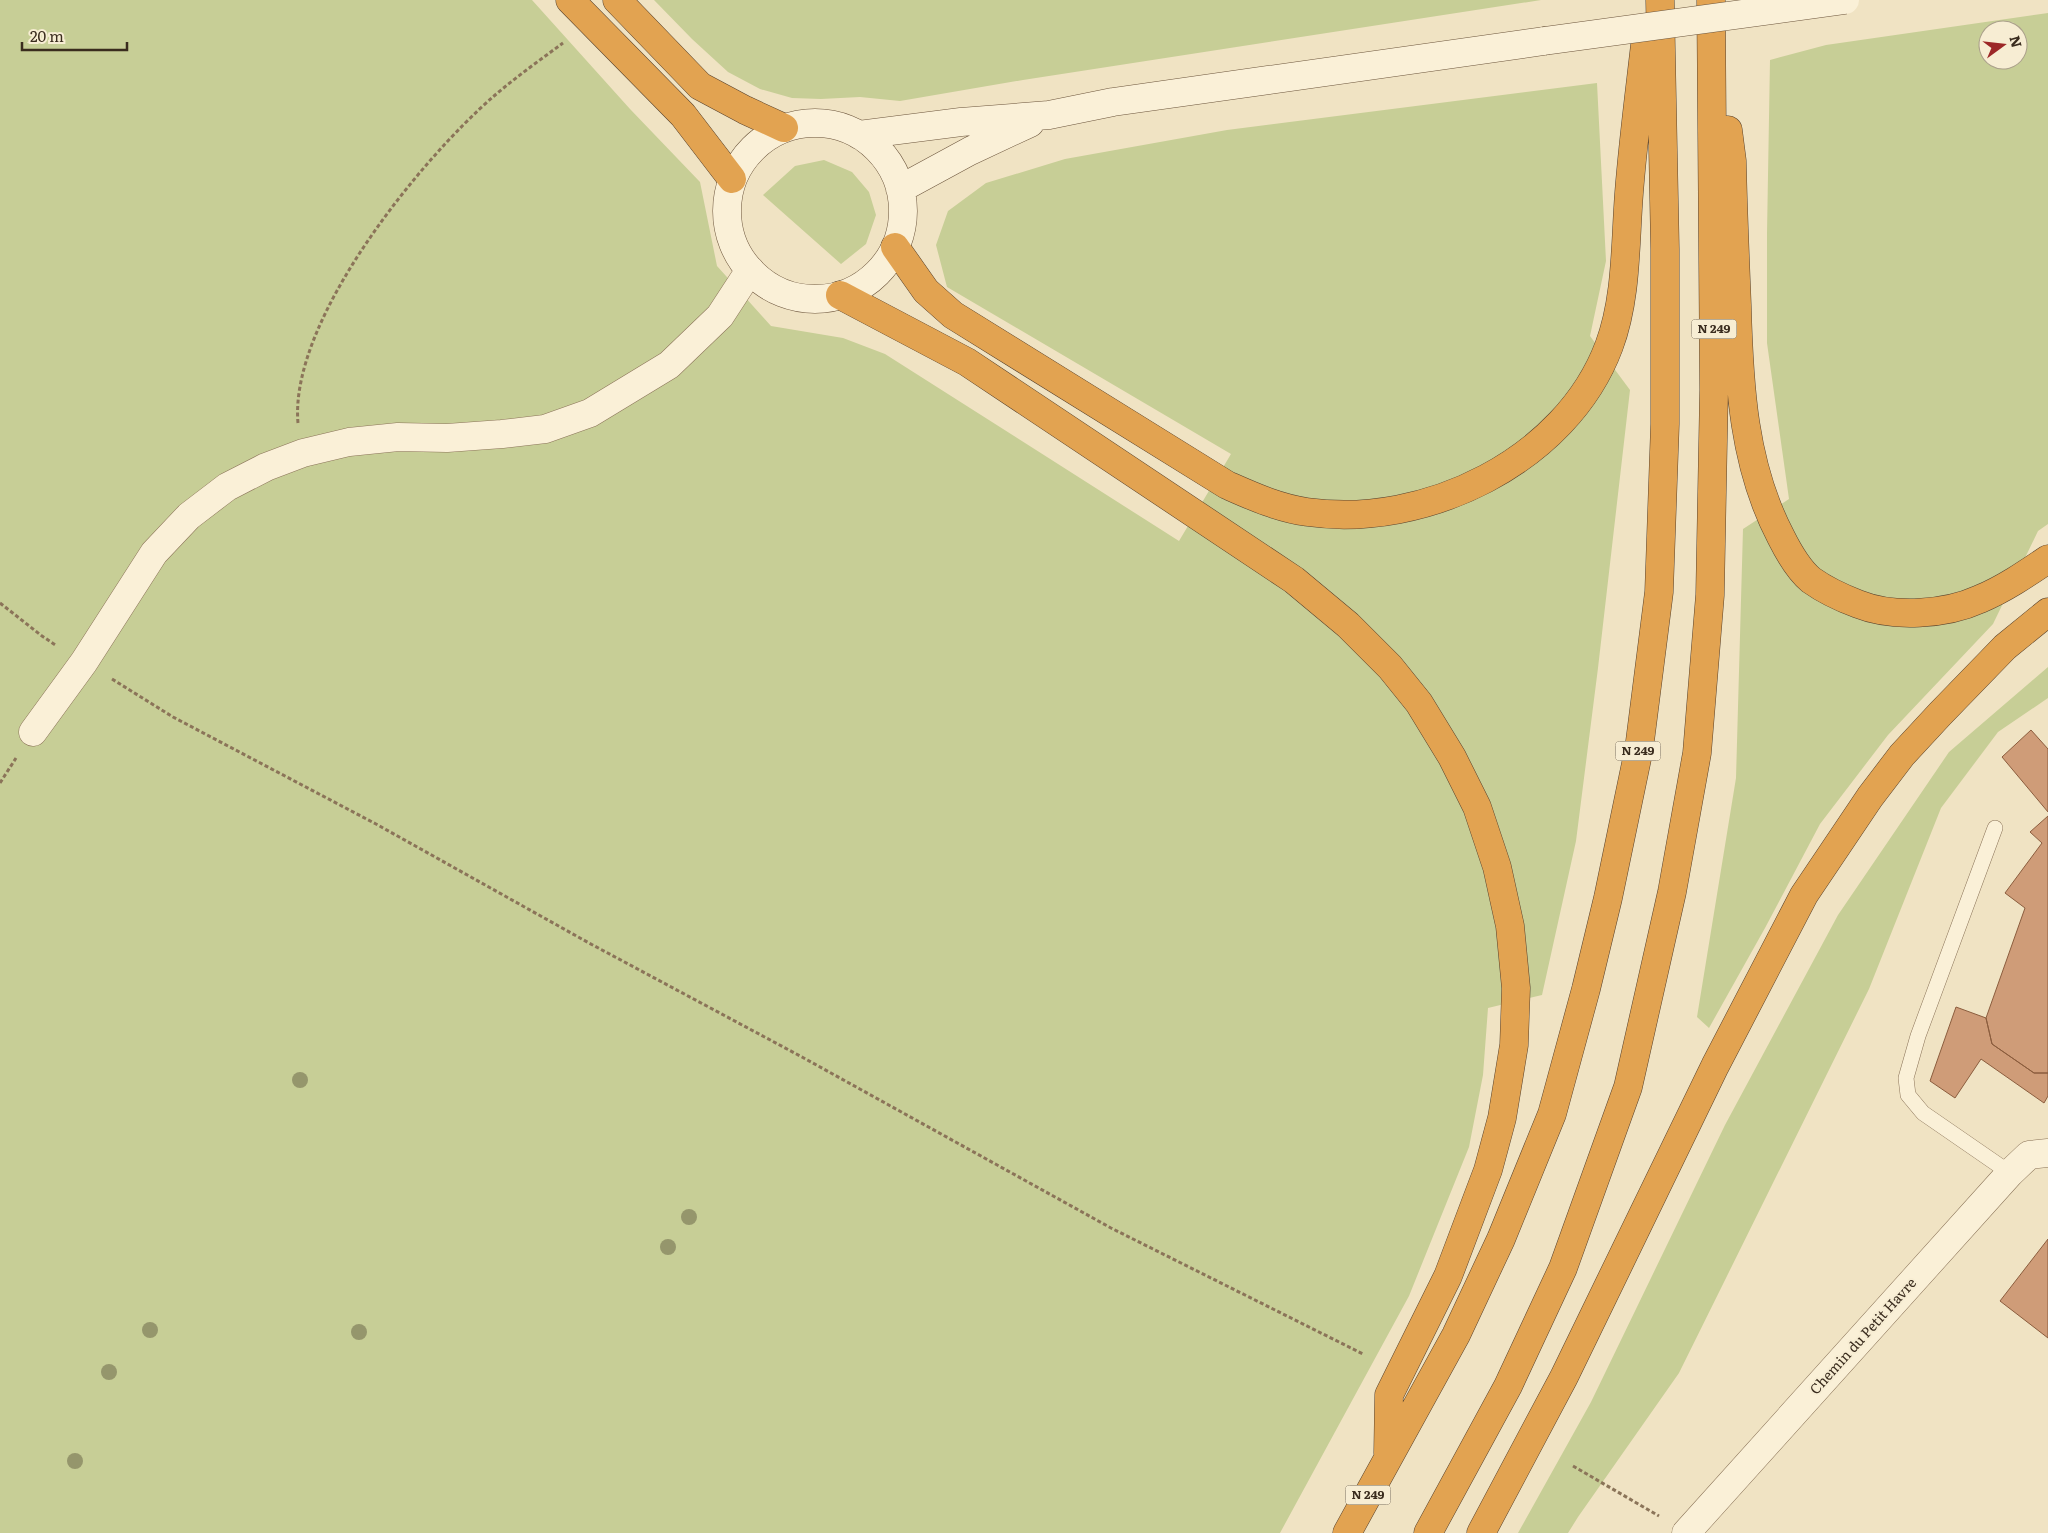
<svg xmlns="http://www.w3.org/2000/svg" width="2048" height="1533" font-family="Literata,serif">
<rect width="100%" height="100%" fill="#f0e3c3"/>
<!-- green -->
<path fill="#c7ce96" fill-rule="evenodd" d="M0 0H532L630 109 700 182 717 266 771 326 843 338 885 354 1179 541 1231 454 947 287 936 245 948 211 986 183 1065 159 1227 130 1597 83 1606 261 1590 336 1630 390 1598 668 1576 841 1542 995 1488 1008 1483 1075 1469 1147 1409 1296 1280 1533H0Z
M654 0H1541L1023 80 900 101 860 97 821 99 792 98 760 89 728 72 692 39Z
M2048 13V524L2038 531 1993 624 1888 735 1820 824 1765 928 1709 1028 1697 1017 1736 778 1743 529 1789 499 1767 343V233L1770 60 1826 45ZM1988 30H2018V60H1988Z
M824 160 852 172 869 192 876 215 866 244 841 264 763 195 795 166Z
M2048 667V698L1998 732 1941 808 1869 989 1679 1373 1578 1517 1568 1533H1518L1591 1402 1725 1125 1838 915 1949 752Z"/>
<!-- building -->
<path fill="#cf9c78" stroke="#8b5d3e" d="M2031 730 2048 749V812L2002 757Z
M2048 816V1073H2034L1992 1044 1986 1018 2025 908 2005 893 2042 843 2030 832Z
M1956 1007 1986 1018 1992 1044 2034 1073H2048V1096L2044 1103 1981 1059 1955 1098 1930 1081Z
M2048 1239V1338L2000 1301Z"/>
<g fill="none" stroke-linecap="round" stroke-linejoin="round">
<!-- lane casing -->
<g stroke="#8b7459" stroke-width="16">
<path id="lane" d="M1995 828 1918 1036 1906 1078 1908 1095 1923 1113 2010 1173"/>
</g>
<!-- street casing -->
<g stroke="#8b7459" stroke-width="29">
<path id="street" d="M33 732 84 662 154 553 189 516 227 487 266 467 303 453 349 442 398 437 447 438 502 434 545 429 590 413 669 365 720 316 750 270
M1686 1533 2010 1173 2029 1155 2048 1153"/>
</g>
<!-- secondary casing -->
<g stroke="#6c553c" stroke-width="29">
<path id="secondary" d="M727 211a88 88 0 1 1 176 0a88 88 0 1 1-176 0Z
M859 135 961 122 1049 115 1113 102 1544 41
M900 189 970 151 1030 123"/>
</g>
<!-- highway casing -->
<g stroke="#58422d" stroke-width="29">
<path id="highway" d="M570 0 683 115 732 179
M617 0 700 86 745 110 784 128
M1728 130 1732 161C1733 209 1735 257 1737 305 1739 384 1743 465 1781 537 1788 551 1798 569 1811 580 1825 590 1842 598 1858 604 1893 618 1945 615 1980 599 2004 589 2026 574 2048 559
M895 247 926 291 953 315 1227 485C1252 496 1278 508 1307 512 1425 529 1566 461 1609 346 1627 298 1625 244 1629 193 1633 141 1640 89 1646 36
M840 295 967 362 1294 580 1348 625 1390 667 1419 703 1452 757 1477 807 1497 867 1510 926 1516 988 1514 1045 1502 1118 1488 1170 1448 1276 1389 1395 1388 1453
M1347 1533 1456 1335 1501 1239 1552 1114 1586 989 1608 898 1639 749 1659 592 1665 424V249L1660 0
M1428 1533 1508 1386 1563 1268 1628 1087 1672 892 1697 753 1710 595 1714 390 1711 0
M1481 1533 1564 1377 1715 1066 1804 895 1870 797 1902 755 1940 714 2005 647 2048 612"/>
</g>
<!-- path -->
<path stroke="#8b7459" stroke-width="3" stroke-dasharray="4 2.5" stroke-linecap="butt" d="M298 423C289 321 420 160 494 96 516 77 540 60 563 43
M0 603 42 636 57 646
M112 679 173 717 376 824 589 943 802 1057 1111 1228 1363 1354
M0 783 16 758
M1573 1466 1659 1516"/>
<!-- lane -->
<use href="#lane" stroke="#faf0d7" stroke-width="15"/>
<!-- street -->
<use href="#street" stroke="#faf0d7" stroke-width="28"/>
<!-- secondary -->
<use href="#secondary" stroke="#faf0d7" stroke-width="28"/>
<!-- highway -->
<use href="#highway" stroke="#e2a351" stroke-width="28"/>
<!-- secondary-bridge casing -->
<g stroke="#6c553c" stroke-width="29" stroke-linecap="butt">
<path id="secondary-bridge" d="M1544 41 1845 0"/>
</g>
<!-- secondary-bridge -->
<use href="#secondary-bridge" stroke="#faf0d7" stroke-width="28"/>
</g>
<!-- trees -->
<g fill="#95966c">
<circle cx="300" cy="1080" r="8"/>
<circle cx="689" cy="1217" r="8"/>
<circle cx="668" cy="1247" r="8"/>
<circle cx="150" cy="1330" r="8"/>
<circle cx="359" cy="1332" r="8"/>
<circle cx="109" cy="1372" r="8"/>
<circle cx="75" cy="1461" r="8"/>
</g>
<g text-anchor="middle" stroke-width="4" stroke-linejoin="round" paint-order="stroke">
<!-- shield labels -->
<g fill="#f7edd3" stroke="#736654" stroke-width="1">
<rect x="1691.5" y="319.5" width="45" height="19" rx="4"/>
<rect x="1615.5" y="741.5" width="45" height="19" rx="4"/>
<rect x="1345.5" y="1485.5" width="45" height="19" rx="4"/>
</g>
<g font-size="12" font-weight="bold" fill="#3a2c1e">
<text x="1714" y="333">N 249</text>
<text x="1638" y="755">N 249</text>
<text x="1368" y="1499">N 249</text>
</g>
<!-- street labels -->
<g font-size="14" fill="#3a2c1e" stroke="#f7edd3">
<text transform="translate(1863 1336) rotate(-48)" y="5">Chemin du Petit Havre</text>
</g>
</g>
<!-- north arrow -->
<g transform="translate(2003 45) rotate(75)"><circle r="24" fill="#f7edd3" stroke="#aba08b"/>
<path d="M0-4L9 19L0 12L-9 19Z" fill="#9c2727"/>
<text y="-8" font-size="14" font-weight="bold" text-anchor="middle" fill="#3a2c1e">N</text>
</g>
<!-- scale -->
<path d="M22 42v8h105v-8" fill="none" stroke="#3a2c1e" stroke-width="2.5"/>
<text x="30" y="42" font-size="15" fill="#3a2c1e" stroke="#f7edd3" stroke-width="4" paint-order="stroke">20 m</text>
</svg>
